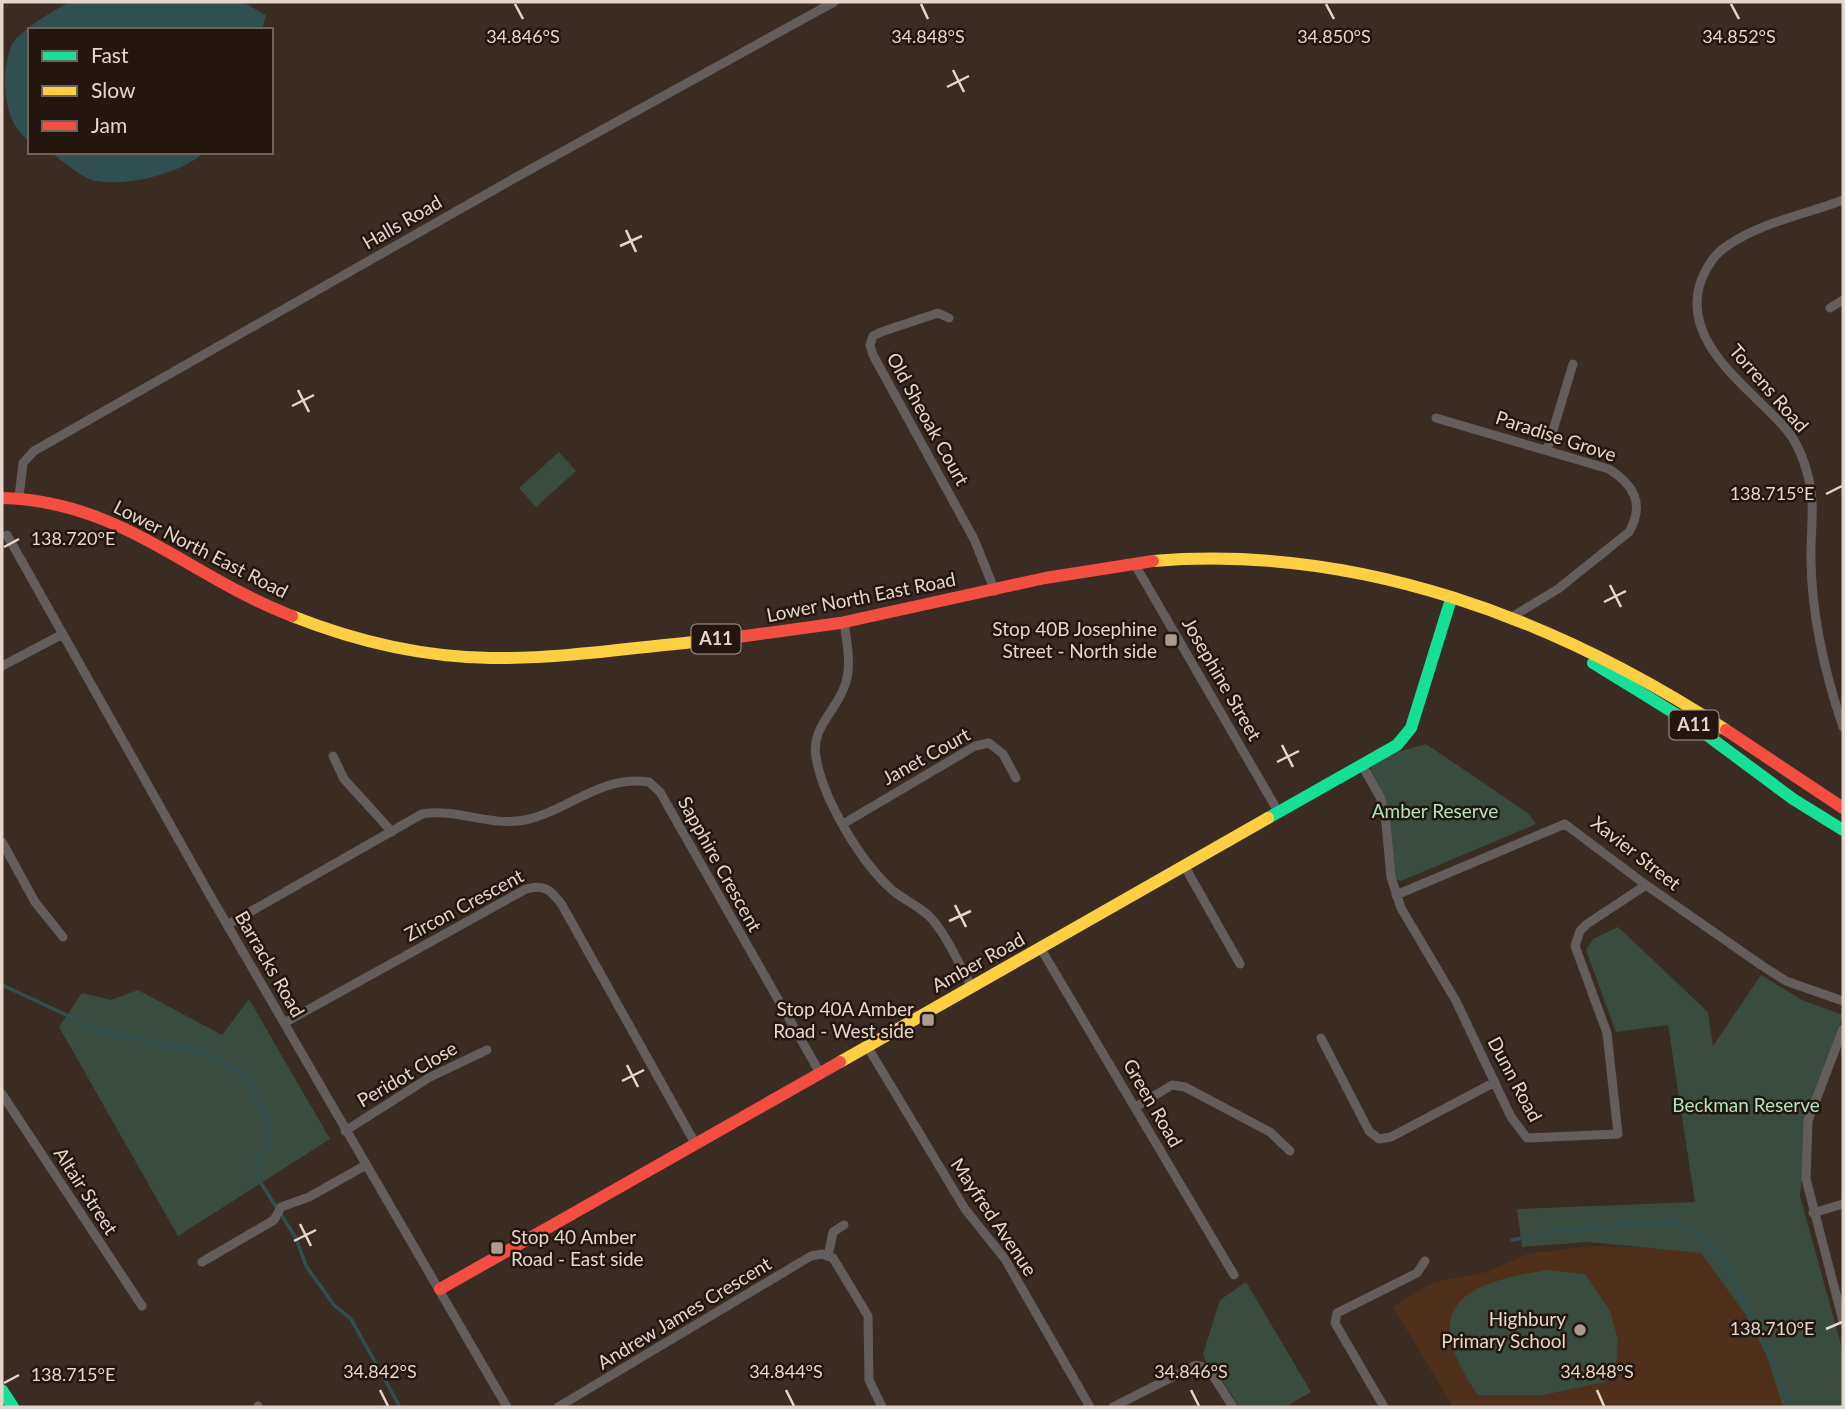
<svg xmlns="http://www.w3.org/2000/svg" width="1845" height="1409" font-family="Lato,sans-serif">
<rect width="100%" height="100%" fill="#3a2c22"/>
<!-- built -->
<path fill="#4e301b" d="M1589 1246 1710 1249 1766 1354 1783 1407H1453L1393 1307 1434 1282 1486 1272 1528 1254Z"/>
<!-- green -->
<path fill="#394c3f" d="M559 452 576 471 536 507 519 488Z
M1426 744 1528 813 1536 824 1401 881 1391 877 1388 827 1369 777 1373 759Z
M1618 927 1708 1012 1713 1046 1761 975 1802 1000 1843 1015 1808 1121 1800 1196 1843 1352V1407H1783L1766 1354 1745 1314 1701 1253 1589 1242 1522 1247 1517 1209 1695 1202 1668 1025 1616 1032 1586 950 1593 939Z
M138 990 222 1035 249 999 330 1139 178 1236 59 1027 82 993 111 1000Z
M1549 1270 1585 1274 1610 1311 1618 1339 1616 1369 1605 1382 1543 1395H1478C1417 1308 1461 1282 1549 1270Z
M1246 1282 1311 1392 1285 1407H1239L1216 1370 1208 1368 1203 1354 1220 1300Z"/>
<!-- water -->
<path fill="#314f51" d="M70 2H243L266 15 262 30H30V141C2 125 0 71 12 44 20 31 55 9 70 2Z
M50 152H205C182 173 127 187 96 181 81 178 63 161 50 152Z"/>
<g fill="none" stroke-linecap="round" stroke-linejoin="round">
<!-- stream -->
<path stroke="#314f51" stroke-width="3.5" d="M2 985 101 1031 213 1055 243 1074 267 1117 268 1142 255 1166 261 1183 296 1238 306 1266 334 1305 351 1319 400 1407
M1512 1240 1563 1230 1677 1221 1719 1251 1793 1407"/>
<!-- street -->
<path stroke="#645d5e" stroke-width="9" d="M1843 200C1807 214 1763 222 1730 244 1716 252 1707 265 1701 281 1679 343 1752 389 1786 429 1797 442 1804 460 1808 476 1816 504 1810 533 1811 561 1812 617 1825 674 1843 727
M1830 308 1843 300
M949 318 938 313 881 332 873 336 870 345 873 355 974 539 995 591
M1436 418 1609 469C1634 485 1645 504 1629 532L1558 589 1510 618
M1547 450 1573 364
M19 497 23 463 34 451 513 179 834 2
M7 535 211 897 507 1407
M1134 563 1279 813
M844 622C847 644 853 669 843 690 833 714 811 729 816 757 823 800 861 862 892 890 904 900 921 907 931 918 948 937 959 965 972 987
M2 666 63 634
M333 756 344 779 392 832
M1362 765 1380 797 1385 813 1391 877 1401 908 1456 1001 1511 1117 1527 1138 1618 1134 1607 1033 1575 946 1580 931 1587 924 1646 885
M843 824 975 746 989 743 1003 754 1016 778
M2 842 35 902 63 937
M1185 867 1240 964
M1396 895 1565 824 1646 885 1761 965 1786 981 1843 1001
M227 925 422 814C457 808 490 827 525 820 568 811 602 774 649 782L660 792 820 1073
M1041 949 1234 1275
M284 1023 526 889C545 884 551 890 562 905L696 1145
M1843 1029 1808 1121 1806 1179 1843 1321
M1321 1038 1369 1131 1379 1139 1391 1137 1495 1082
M867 1046 965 1209 1005 1259 1090 1407
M2 1094 142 1306
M1136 1107 1172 1085 1185 1087 1270 1132 1290 1151
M345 1131 430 1077 487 1050
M1813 1213 1843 1204
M828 1256 833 1232 844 1225
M202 1262 274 1220 281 1207 309 1197 366 1165
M258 1406V1407
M558 1407 811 1256 822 1254 833 1258 868 1316 869 1380 882 1407
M1113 1407 1196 1365 1208 1368 1233 1407
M1384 1407 1335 1323 1337 1313 1417 1273 1425 1261"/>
<!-- fast -->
<path stroke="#16e098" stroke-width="12" d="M1593 663 1692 724 1793 799 1843 830
M1268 818 1397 745 1411 728 1451 599
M2 1390 13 1407"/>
<!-- slow -->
<path stroke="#ffcf43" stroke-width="12" d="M1153 561C1359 544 1556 619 1726 730
M292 616C355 641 423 657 491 658 566 659 641 646 716 640
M840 1062 1268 818"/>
<!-- jam -->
<path stroke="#f24e42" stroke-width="12" d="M2 498C121 501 188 576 292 616
M716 640 840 623 1045 578 1153 561
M1726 730 1843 808
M440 1289 840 1062"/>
</g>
<!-- ticks -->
<path fill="none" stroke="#e6d5ca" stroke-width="2.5" d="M515 4 523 19M921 4 928 19M1326 4 1334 19M1731 4 1739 19M953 70 964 92M947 87 969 76M626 230 636 252M620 246 642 236M298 390 309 412M292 406 314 395M1826 494 1842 486M4 547 19 539M1610 585 1621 607M1604 602 1626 591M1282 745 1293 767M1277 762 1299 751M955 905 966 927M949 921 971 911M627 1065 638 1087M622 1081 644 1070M300 1224 311 1246M294 1241 316 1230M1826 1329 1842 1322M4 1383 19 1375M380 1390 388 1406M786 1390 794 1406M1191 1390 1199 1406M1597 1390 1604 1406"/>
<!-- markers -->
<g fill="#aa9a8f" stroke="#22160e" stroke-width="2.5">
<rect x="1164" y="633" width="14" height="14" rx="3.5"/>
<rect x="921" y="1013" width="14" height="14" rx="3.5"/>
<rect x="490" y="1241" width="14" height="14" rx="3.5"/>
<circle cx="1580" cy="1330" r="7"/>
</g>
<g text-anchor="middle" stroke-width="5" stroke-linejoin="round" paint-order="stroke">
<!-- shield labels -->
<g fill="#22160e" stroke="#ab9c92" stroke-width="2">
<rect x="691.5" y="624.5" width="49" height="29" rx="5"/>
<rect x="1669.5" y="710.5" width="49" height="29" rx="5"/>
</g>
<g font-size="18" font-weight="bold" fill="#e6d5ca">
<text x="716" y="645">A11</text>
<text x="1694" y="731">A11</text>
</g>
<!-- street labels -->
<g font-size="19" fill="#e6d5ca" stroke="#22160e">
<text transform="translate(402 222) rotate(-30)" y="7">Halls Road</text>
<text transform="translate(1769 388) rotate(49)" y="7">Torrens Road</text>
<text transform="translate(928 419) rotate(61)" y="7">Old Sheoak Court</text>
<text transform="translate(1556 436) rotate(18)" y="7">Paradise Grove</text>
<text transform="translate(201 549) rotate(27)" y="7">Lower North East Road</text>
<text transform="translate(861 597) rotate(-11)" y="7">Lower North East Road</text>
<text transform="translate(1222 679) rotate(60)" y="7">Josephine Street</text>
<text transform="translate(926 756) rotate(-29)" y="7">Janet Court</text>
<text transform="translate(1636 853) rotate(38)" y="7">Xavier Street</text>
<text transform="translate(720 864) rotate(61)" y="7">Sapphire Crescent</text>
<text transform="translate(464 905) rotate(-28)" y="7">Zircon Crescent</text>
<text transform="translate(978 962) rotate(-29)" y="7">Amber Road</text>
<text transform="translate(270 964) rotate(60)" y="7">Barracks Road</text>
<text transform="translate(407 1074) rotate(-30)" y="7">Peridot Close</text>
<text transform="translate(1515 1079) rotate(62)" y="7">Dunn Road</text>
<text transform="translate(1153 1103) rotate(60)" y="7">Green Road</text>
<text transform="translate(86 1191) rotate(57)" y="7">Altair Street</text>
<text transform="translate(994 1217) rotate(56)" y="7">Mayfred Avenue</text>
<text transform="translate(684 1313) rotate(-31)" y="7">Andrew James Crescent</text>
</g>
<!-- poi labels -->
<g font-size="19" fill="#e6d5ca" stroke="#22160e" text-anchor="end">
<text x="1157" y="636">Stop 40B Josephine<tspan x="1157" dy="22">Street - North side</tspan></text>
<text x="914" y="1016">Stop 40A Amber<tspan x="914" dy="22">Road - West side</tspan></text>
<text x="511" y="1244" text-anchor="start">Stop 40 Amber<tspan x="511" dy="22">Road - East side</tspan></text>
<text x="1566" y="1326">Highbury<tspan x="1566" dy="22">Primary School</tspan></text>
</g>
<!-- park labels -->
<g font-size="19" fill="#ade2c2" stroke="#22160e">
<text x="1435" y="818">Amber Reserve</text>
<text x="1746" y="1112">Beckman Reserve</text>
</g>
</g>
<g font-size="18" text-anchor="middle" fill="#e6d5ca" stroke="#22160e" stroke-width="5" stroke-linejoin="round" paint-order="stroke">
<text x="1334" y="43">34.850°S</text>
<text x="523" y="43">34.846°S</text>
<text x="928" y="43">34.848°S</text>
<text x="1739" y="43">34.852°S</text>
<text x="1772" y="500">138.715°E</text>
<text x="73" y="545">138.720°E</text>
<text x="1772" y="1335">138.710°E</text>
<text x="380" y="1378">34.842°S</text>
<text x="786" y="1378">34.844°S</text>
<text x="1191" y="1378">34.846°S</text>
<text x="1597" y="1378">34.848°S</text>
<text x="73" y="1381">138.715°E</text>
</g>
<!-- border -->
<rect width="1845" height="1409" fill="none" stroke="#e6d5ca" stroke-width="7"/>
<!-- legend -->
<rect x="28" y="28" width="245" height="126" fill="#22160e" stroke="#706259" stroke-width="2"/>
<rect x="42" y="51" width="35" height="10" fill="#16e098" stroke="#706259" stroke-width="2"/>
<text x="91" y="63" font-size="21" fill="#e6d5ca">Fast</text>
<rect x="42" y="86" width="35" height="10" fill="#ffcf43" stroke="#706259" stroke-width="2"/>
<text x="91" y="98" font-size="21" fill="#e6d5ca">Slow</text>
<rect x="42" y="121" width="35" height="10" fill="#f24e42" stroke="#706259" stroke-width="2"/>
<text x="91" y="133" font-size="21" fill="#e6d5ca">Jam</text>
</svg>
